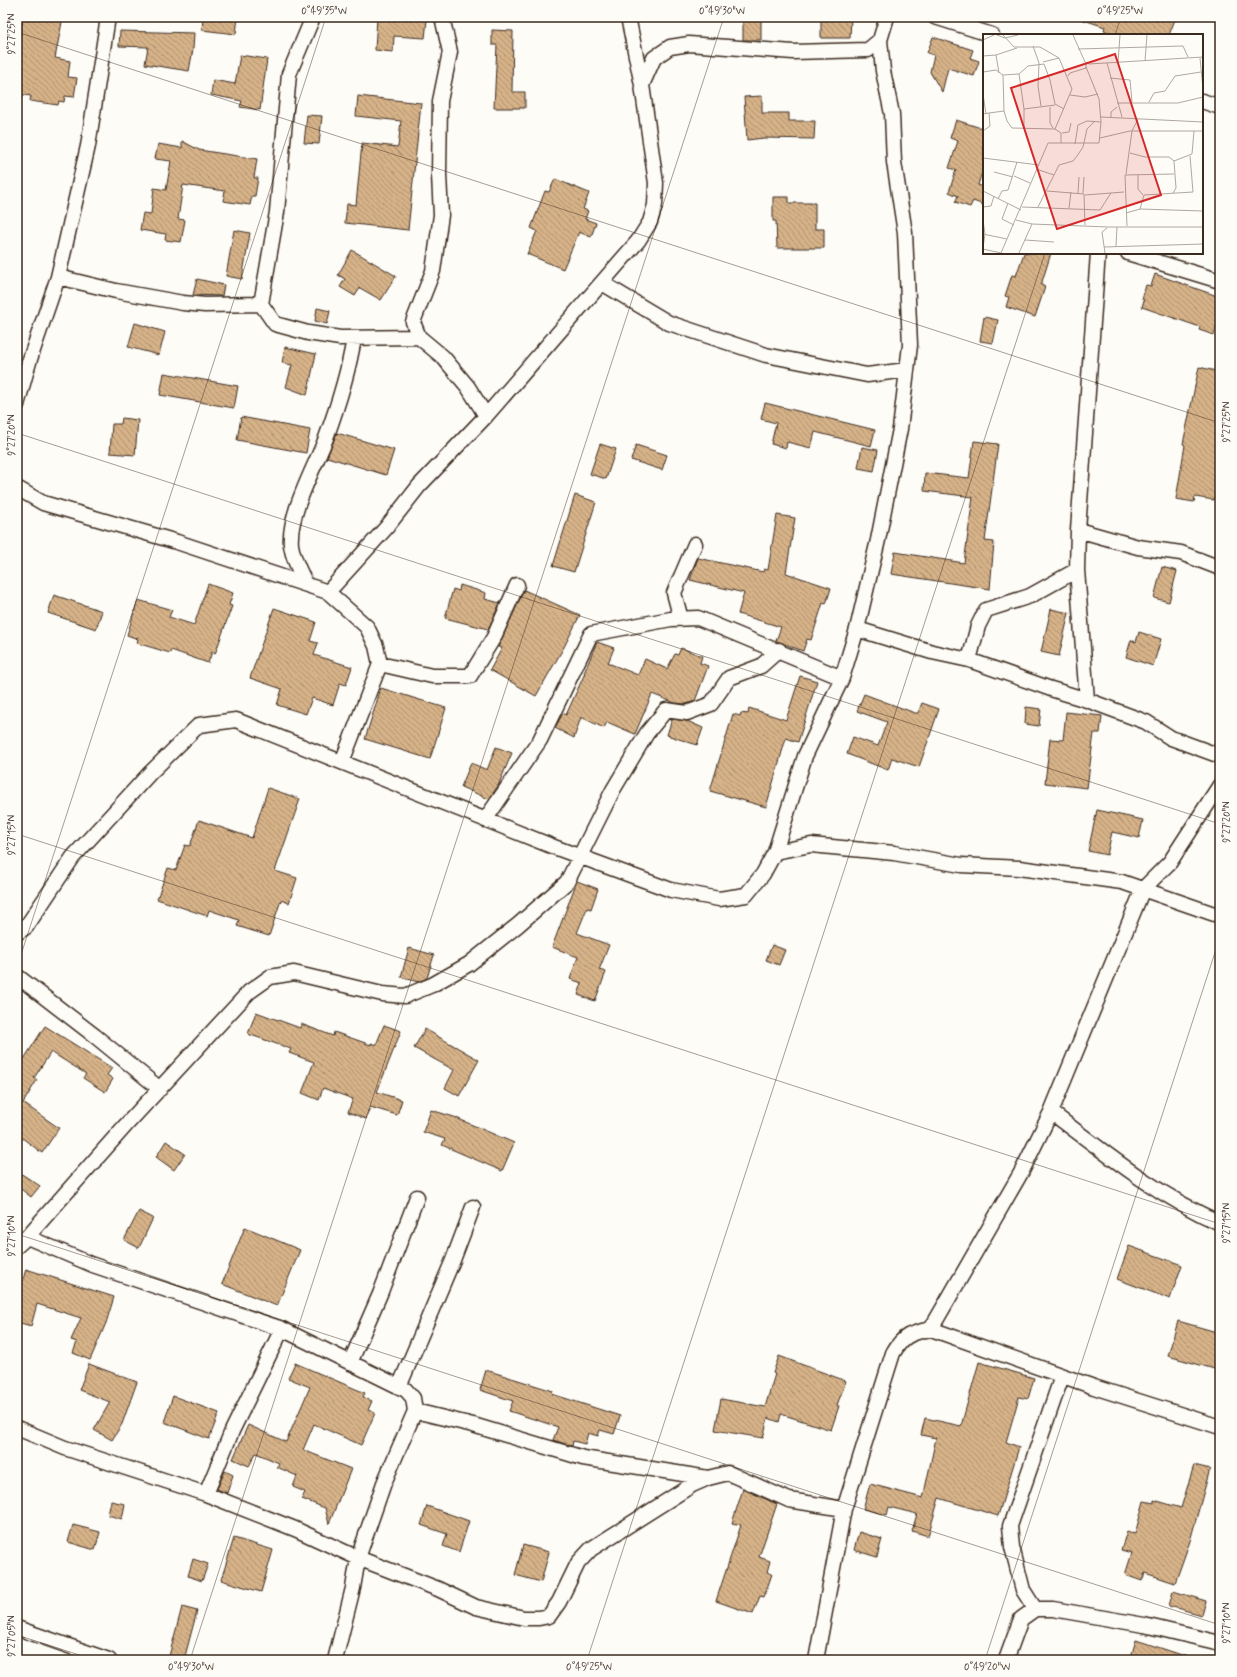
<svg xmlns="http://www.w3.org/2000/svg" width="1237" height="1677" font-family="Mynerve,sans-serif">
<defs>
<pattern id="building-back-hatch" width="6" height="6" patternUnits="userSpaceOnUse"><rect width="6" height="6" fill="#d6b288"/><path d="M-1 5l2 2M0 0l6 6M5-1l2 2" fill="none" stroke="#af916f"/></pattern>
</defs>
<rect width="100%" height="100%" fill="#fdfcf7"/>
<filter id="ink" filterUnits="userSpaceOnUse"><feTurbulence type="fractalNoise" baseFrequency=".025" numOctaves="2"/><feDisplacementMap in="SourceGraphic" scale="8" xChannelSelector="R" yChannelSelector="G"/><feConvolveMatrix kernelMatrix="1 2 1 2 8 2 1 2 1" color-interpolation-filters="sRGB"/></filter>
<g filter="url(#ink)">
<!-- building -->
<path fill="url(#building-back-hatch)" stroke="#3b2a1e" d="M23 17H63L55 58 70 61 68 77 77 78 74 97 65 96 64 102 59 101 58 105 30 101 31 96 18 94 20 78 17 77V54Z
M203 17H238L236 34 202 30Z
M377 17 427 20 425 38 394 36 393 52 375 50Z
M743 17H761V40H743Z
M821 17H851L850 38H821Z
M1081 17H1176L1169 35H1116L1104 30 1105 27 1081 19Z
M492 30 513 31 512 92H525V108H494L497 45H492Z
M120 31 194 33 193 49 189 71 145 64 148 47 119 46Z
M933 37 973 50 970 58 979 61 974 76 948 68 942 92 930 72 934 55 927 53Z
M240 55 267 59 260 110 240 107 242 101 211 95 213 80 235 84Z
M358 96 421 103 408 230 345 223 347 204 356 205 362 143 398 147 401 121 356 116Z
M762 96V113H789V121H815L814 139 764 138 747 140 744 97Z
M307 115 322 116 319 144 304 143Z
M956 120 984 129V166L978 185 984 187V205L973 201 970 207 955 202 958 196 949 192 956 170 949 168 958 141 950 138Z
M182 141 199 150 257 159 254 178H258L255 196H252L250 205 223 201 225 191 183 185 178 219 185 220 181 242 165 240 166 234 140 230 143 213 151 214 154 188 166 190 171 161 155 159 158 144 182 148Z
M555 179 589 193 583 209 588 211 585 219 596 223 591 237 579 232 563 269 527 254 537 231 531 228 545 191 549 192Z
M773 197H789V203H815V229H824V248H777L776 221H773Z
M234 230 250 233 242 279 226 276Z
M352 250 396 276 381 300 360 288 355 296 340 287 345 279 338 275Z
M1024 253H1051L1041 285 1045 287 1035 317 1006 307 1009 297 1005 296 1012 275 1016 276Z
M1155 274 1220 297V315L1214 335 1199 330 1200 327 1142 307 1144 300 1142 299 1146 285 1151 286Z
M197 279 224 285 222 296 193 295Z
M317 308 330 311 327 324 315 321Z
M984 317 998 320 993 343 980 341Z
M135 323 165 332 159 355 128 347Z
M285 347 316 354 307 395 286 387 292 365 282 363Z
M1199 367 1220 372V464L1214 500 1195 497 1194 502 1176 499 1185 445 1183 444Z
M164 373 238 386 234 408 160 395Z
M765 403 875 430 871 446 815 432 811 448 787 442 786 448 771 444 776 423 761 419Z
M241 417 310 430 306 453 237 440Z
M122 418 138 420 135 455 110 453 112 424H121Z
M337 433 394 450 386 475 327 457Z
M974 441 998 444 985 541 994 542 990 589 891 574 895 552 964 563 973 497 924 491 925 473 969 478Z
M600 444 616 449 606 479 590 474Z
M636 445 667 455 662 470 631 460Z
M862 447 878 450 874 471 858 468Z
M575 495 596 502 574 572 553 566Z
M777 515 795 518 786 573 831 588 826 604 823 603 811 640 807 639 803 651 776 641 781 627 738 614 744 593 690 580 698 558 763 572 764 569 768 570Z
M1162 567 1177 571 1169 602 1154 598Z
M208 584 233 593 229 605 232 606 215 654 212 652 208 663 171 650 170 653 137 643 138 639 127 635 138 600 172 610 169 617 194 625Z
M460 585 486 593 485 599 500 603 488 629 445 618 453 589 459 591Z
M524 590 580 615 564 647 536 696 490 670 502 648 498 647Z
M54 595 102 611 96 629 48 613Z
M274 608 316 622 310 641 318 643 314 655 352 667 346 685 340 683 333 705 312 698 306 714 277 705 282 689 250 678Z
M1051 609 1069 613 1059 656 1041 652Z
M1139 632 1161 639 1153 666 1126 657 1131 640 1136 642Z
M597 642 614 648 608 663 638 675 645 659 667 669 675 654 678 655 681 648 702 656 700 663 708 666 695 701 686 704 675 703 652 694 635 734 607 722 604 728 581 717 574 738 555 728 563 713 566 715 585 673H584Z
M800 676 817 681 798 742 786 738 766 807 710 791 733 714 740 716 741 713 748 714 749 708 786 720Z
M381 688 446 708 430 759 365 739Z
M864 694 915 713H918L922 703 939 709 919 767 892 758 888 770 847 754 853 737 878 746 887 722 857 711Z
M1026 707 1041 709 1039 726 1025 724Z
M1066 712 1102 716 1100 733H1094L1087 788 1045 783 1050 739 1063 740Z
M672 719 687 721 703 728 697 745 667 735Z
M496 747 512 753 498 786 489 799 461 787 471 763 487 770Z
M268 788 300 799 275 871 297 878 289 903 281 900 269 936 237 926 239 920 209 910 207 916 157 899 168 868 176 870 185 845 190 846 199 820 252 838Z
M1097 810 1143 820 1139 838 1112 832 1107 855 1088 851Z
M577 881 598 889 591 909 587 908 577 933 609 945 599 970 606 972 595 1001 578 995 582 983 570 979 578 957 552 947Z
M772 945 785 950 779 965 766 960Z
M409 948 434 955 427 978 418 982 401 977Z
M256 1012 300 1028 301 1024 333 1036 334 1032 371 1045V1043L376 1045 384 1025 401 1031 377 1092 402 1100 397 1115 370 1107 366 1119 348 1112 353 1099 323 1088 319 1100 302 1093 314 1062 289 1053 291 1049 248 1034Z
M45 1026 112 1068 107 1075 113 1079 105 1092 83 1078 86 1074 51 1052 34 1078 37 1080 23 1103 59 1128 42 1153 17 1134V1070Z
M425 1029 479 1060 459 1096 445 1088 454 1070 414 1048Z
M431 1110 454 1117 514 1143 502 1171 442 1145 445 1139 423 1132Z
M166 1141 185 1154 174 1170 156 1157Z
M17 1171 40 1186 31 1197 17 1186Z
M139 1211 153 1218 139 1248 124 1240Z
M245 1227 300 1250 277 1306 222 1284Z
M1129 1246 1182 1265 1170 1299 1117 1279Z
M26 1269 114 1297 106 1323 90 1360 73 1353 77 1342 71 1340 81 1318 37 1304 31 1326 17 1322V1282L22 1283Z
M1178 1321 1220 1333V1362L1218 1370 1168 1356Z
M779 1356 846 1381 837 1405 839 1406 831 1430 781 1414 779 1422 768 1418 763 1438 715 1430 721 1399 765 1407 775 1374 773 1373Z
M979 1362 1034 1378 1028 1399 1019 1397 1006 1442 1019 1447 998 1516 939 1498 928 1536 912 1531 917 1514 889 1507 887 1515 863 1509 870 1484 923 1498 936 1438 921 1435 925 1418 961 1426Z
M295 1363 365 1393 363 1397 372 1401 368 1410 375 1413 361 1445 314 1424 303 1450 351 1469 329 1524 325 1508 302 1499 305 1492 293 1487 297 1476 277 1467 279 1463 256 1453 249 1466 233 1459 248 1425 286 1442 310 1387 288 1378Z
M89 1364 137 1382 122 1424 112 1440 94 1430 110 1402 79 1390Z
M486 1370 553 1391 552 1394 620 1416 614 1434 600 1430 598 1436 588 1433 585 1444 573 1441 572 1446 553 1440 558 1427 509 1411 513 1401 480 1390Z
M173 1396 219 1413 209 1439 164 1422Z
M1194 1465 1210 1469 1190 1541 1175 1583 1145 1573 1142 1581 1125 1575 1132 1553 1121 1550 1127 1531 1135 1534 1144 1501 1154 1503V1500L1181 1508Z
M225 1471 233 1475 227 1493 217 1489Z
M743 1489 777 1504 759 1557 770 1561 767 1572 772 1574 764 1597 760 1596 753 1614 716 1601 741 1525 732 1523Z
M111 1501 125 1504 122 1519 108 1515Z
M427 1506 469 1521 459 1552 443 1546 447 1534 421 1525Z
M73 1525 100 1532 95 1550 68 1542Z
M859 1532 882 1539 877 1557 854 1550Z
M234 1538 273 1550 261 1592 221 1580Z
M523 1545 549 1552 541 1582 515 1575Z
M193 1559 208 1564 202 1581 188 1576Z
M1173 1591 1206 1601 1202 1615 1169 1606Z
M182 1607 197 1611 184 1660H168Z
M1136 1640 1188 1657V1660H1130Z"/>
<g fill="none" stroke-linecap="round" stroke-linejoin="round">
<!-- minor casing -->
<g stroke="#3b2a1e" stroke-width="17">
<path id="minor" d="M108 17 88 146 58 277 116 291 183 303 205 305 261 304
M313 17 289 74 277 212 261 304 275 324 308 333 340 338 419 337
M442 17 450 52 440 101 439 175 441 215 433 271 413 322 419 337 443 357 468 387 486 416
M935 17 992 35
M642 85 654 58 670 47 689 44 793 52 868 50 880 40 887 17
M1202 101 1220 107
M1128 253 1220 281
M602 283 669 323 766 355 867 375 907 370
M17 405 29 362 58 277
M17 488 43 503 177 542 328 592 386 528 419 486 486 416 638 241 650 222 655 205 656 183 642 85 628 17
M1078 530 1138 547 1181 553 1220 568
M306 584C300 572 293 559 291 545 288 514 315 467 326 438 337 408 349 369 354 338
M328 592 367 627 376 646 380 664 342 762
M681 619 674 593 695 544
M857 629 932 652 969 660 1051 689 1087 700 1146 722 1171 738 1220 756
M969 660 978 626 986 610 1030 596 1077 570
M380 664 432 676H470L494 637 517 585
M1087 700 1077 570 1078 530 1098 253
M485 820 540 740 591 634 671 619 698 618 842 678
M775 852 811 845 894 853 961 865 1019 868 1122 882 1220 916
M17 933 26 927 73 857 150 773 199 725 236 720 554 847 671 890 719 899 746 895 763 874 775 852 805 756 842 678 857 629 878 540 900 429 910 345 905 233 894 162 892 114 883 71 880 40
M17 976 95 1036 160 1089
M1051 1112C1105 1153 1158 1196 1220 1223
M27 1237 93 1265 282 1329 406 1390 413 1398 415 1411 384 1483 358 1558 353 1588 335 1660
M17 1246 27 1237 126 1125 249 992 270 977 294 973 382 994 405 996 432 985 469 964 518 925 567 882 613 790 647 733 666 710 687 713 711 704 729 678 761 666 779 650
M931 1329 1022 1171 1051 1112 1143 889 1170 862 1220 785
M350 1363 380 1294 417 1197
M399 1387 453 1260 473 1207
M415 1411 473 1425 583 1458 708 1478
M17 1428 65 1448 206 1494 295 1529 358 1558 438 1589 476 1607 524 1618H539L549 1616 559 1602 578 1563 591 1549 692 1485 708 1478 728 1473 789 1500 844 1509
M206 1494 232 1431 282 1329
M1035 1609 1023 1590 1012 1547 1010 1526 1062 1376
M17 1628 109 1660
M816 1660 844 1509 893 1353C903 1335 911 1333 931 1329L1094 1387 1220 1427
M1006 1660 1021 1619 1035 1609H1053L1144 1625 1220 1643"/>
</g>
<!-- minor -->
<use href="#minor" stroke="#fdfcf7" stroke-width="14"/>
</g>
</g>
<!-- ticks -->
<path fill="none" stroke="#3b2a1e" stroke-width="1" stroke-opacity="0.45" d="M1203 17 1220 23M17 32 1220 423M1115 35 1121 17M17 433 1220 824M17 834 1220 1224M17 967 326 17M17 1234 1220 1625M17 1635 95 1660M190 1660 724 17M587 1660 1045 253M985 1660 1220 937"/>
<!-- overview -->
<g transform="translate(983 34)">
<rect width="220" height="220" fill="#fdfcf7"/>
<path fill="none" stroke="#afa8a0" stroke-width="1" d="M14 1 22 4 35 1M20 1 31 13H57L76 24 89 55 72 95 29 94 24 87 21 77 20 41M90 1 102 28 106 30 220 23M0 6 11 1M50 12 56 29 55 52 58 72M95 15 200 12 205 23M13 21 34 14M0 22 13 21 16 39M217 24 220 55M162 27 164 1M60 28 76 24M124 29 139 83M135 29 137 1M0 38 13 36 20 41 36 40 45 32 61 30 67 46 72 70 81 75M36 40 41 75 72 71M85 42 87 39 103 34V29M127 44 147 46 149 68M0 60 3 80M87 61 102 63 115 60M166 68 171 59 182 57 192 42 218 38M134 69H195L220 63M67 73V89L70 94M41 75V94M6 79 21 77M0 80 6 79 7 92 0 97M118 83 220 88M128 83V78L134 73M72 95 78 99V109M79 99 86 98 88 89M117 104 147 97H220M92 110 95 91 104 87 118 88M147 119 162 123H186L191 127M0 124 56 131M191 127 209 120 211 97M53 135 71 141M11 138 30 143M143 140 149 97 155 85M155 141V155L160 161M31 142 47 149M0 157 38 176M64 157 101 160 102 191M95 159 96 143M100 159 101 143M190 159 193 154 191 127M102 161 128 159M15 165 19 157 25 156 34 128M25 169 19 185 31 191M0 173 8 172 11 162M39 173 117 176 128 159 141 158M55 173 76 131 90 127 94 122 100 113 104 95 112 87M86 174 88 158M157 175 220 177M143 179 157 175 161 161 210 158 207 122M0 186 2 200 0 214M33 186 49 190 125 193H220M144 192 142 141 191 140M0 200 24 205M42 206 71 208M133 212 134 193M121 213 220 210M0 215 18 219M18 219 65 109H116L118 88 116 65 103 33M36 219 49 190M122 219 119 198 124 194"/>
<path fill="#d62828" fill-opacity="0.15" stroke="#d62828" stroke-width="2" d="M132 20 178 161 74 195 28 54Z"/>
<rect width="220" height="220" fill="none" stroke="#3b2a1e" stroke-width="2"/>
</g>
<!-- margin -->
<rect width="1237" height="1677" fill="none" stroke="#fdfcf7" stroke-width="44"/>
<rect x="22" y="22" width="1193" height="1633" fill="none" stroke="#3b2a1e" stroke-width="1.5"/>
<g font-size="10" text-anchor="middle" fill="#3b2a1e">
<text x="324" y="14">0°49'35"W</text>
<text x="722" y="14">0°49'30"W</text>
<text x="1120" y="14">0°49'25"W</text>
<text transform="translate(11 34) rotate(-90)" y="4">9°27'25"N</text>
<text transform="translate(1226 422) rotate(-90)" y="4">9°27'25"N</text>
<text transform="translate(11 435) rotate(-90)" y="4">9°27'20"N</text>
<text transform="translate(1226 822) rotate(-90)" y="4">9°27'20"N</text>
<text transform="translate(11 835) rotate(-90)" y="4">9°27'15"N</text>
<text transform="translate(1226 1223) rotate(-90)" y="4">9°27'15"N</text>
<text transform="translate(11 1236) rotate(-90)" y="4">9°27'10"N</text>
<text transform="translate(1226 1623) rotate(-90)" y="4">9°27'10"N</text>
<text transform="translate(11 1636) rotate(-90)" y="4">9°27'05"N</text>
<text x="191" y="1670">0°49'30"W</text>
<text x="589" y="1670">0°49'25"W</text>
<text x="987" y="1670">0°49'20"W</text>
</g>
</svg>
